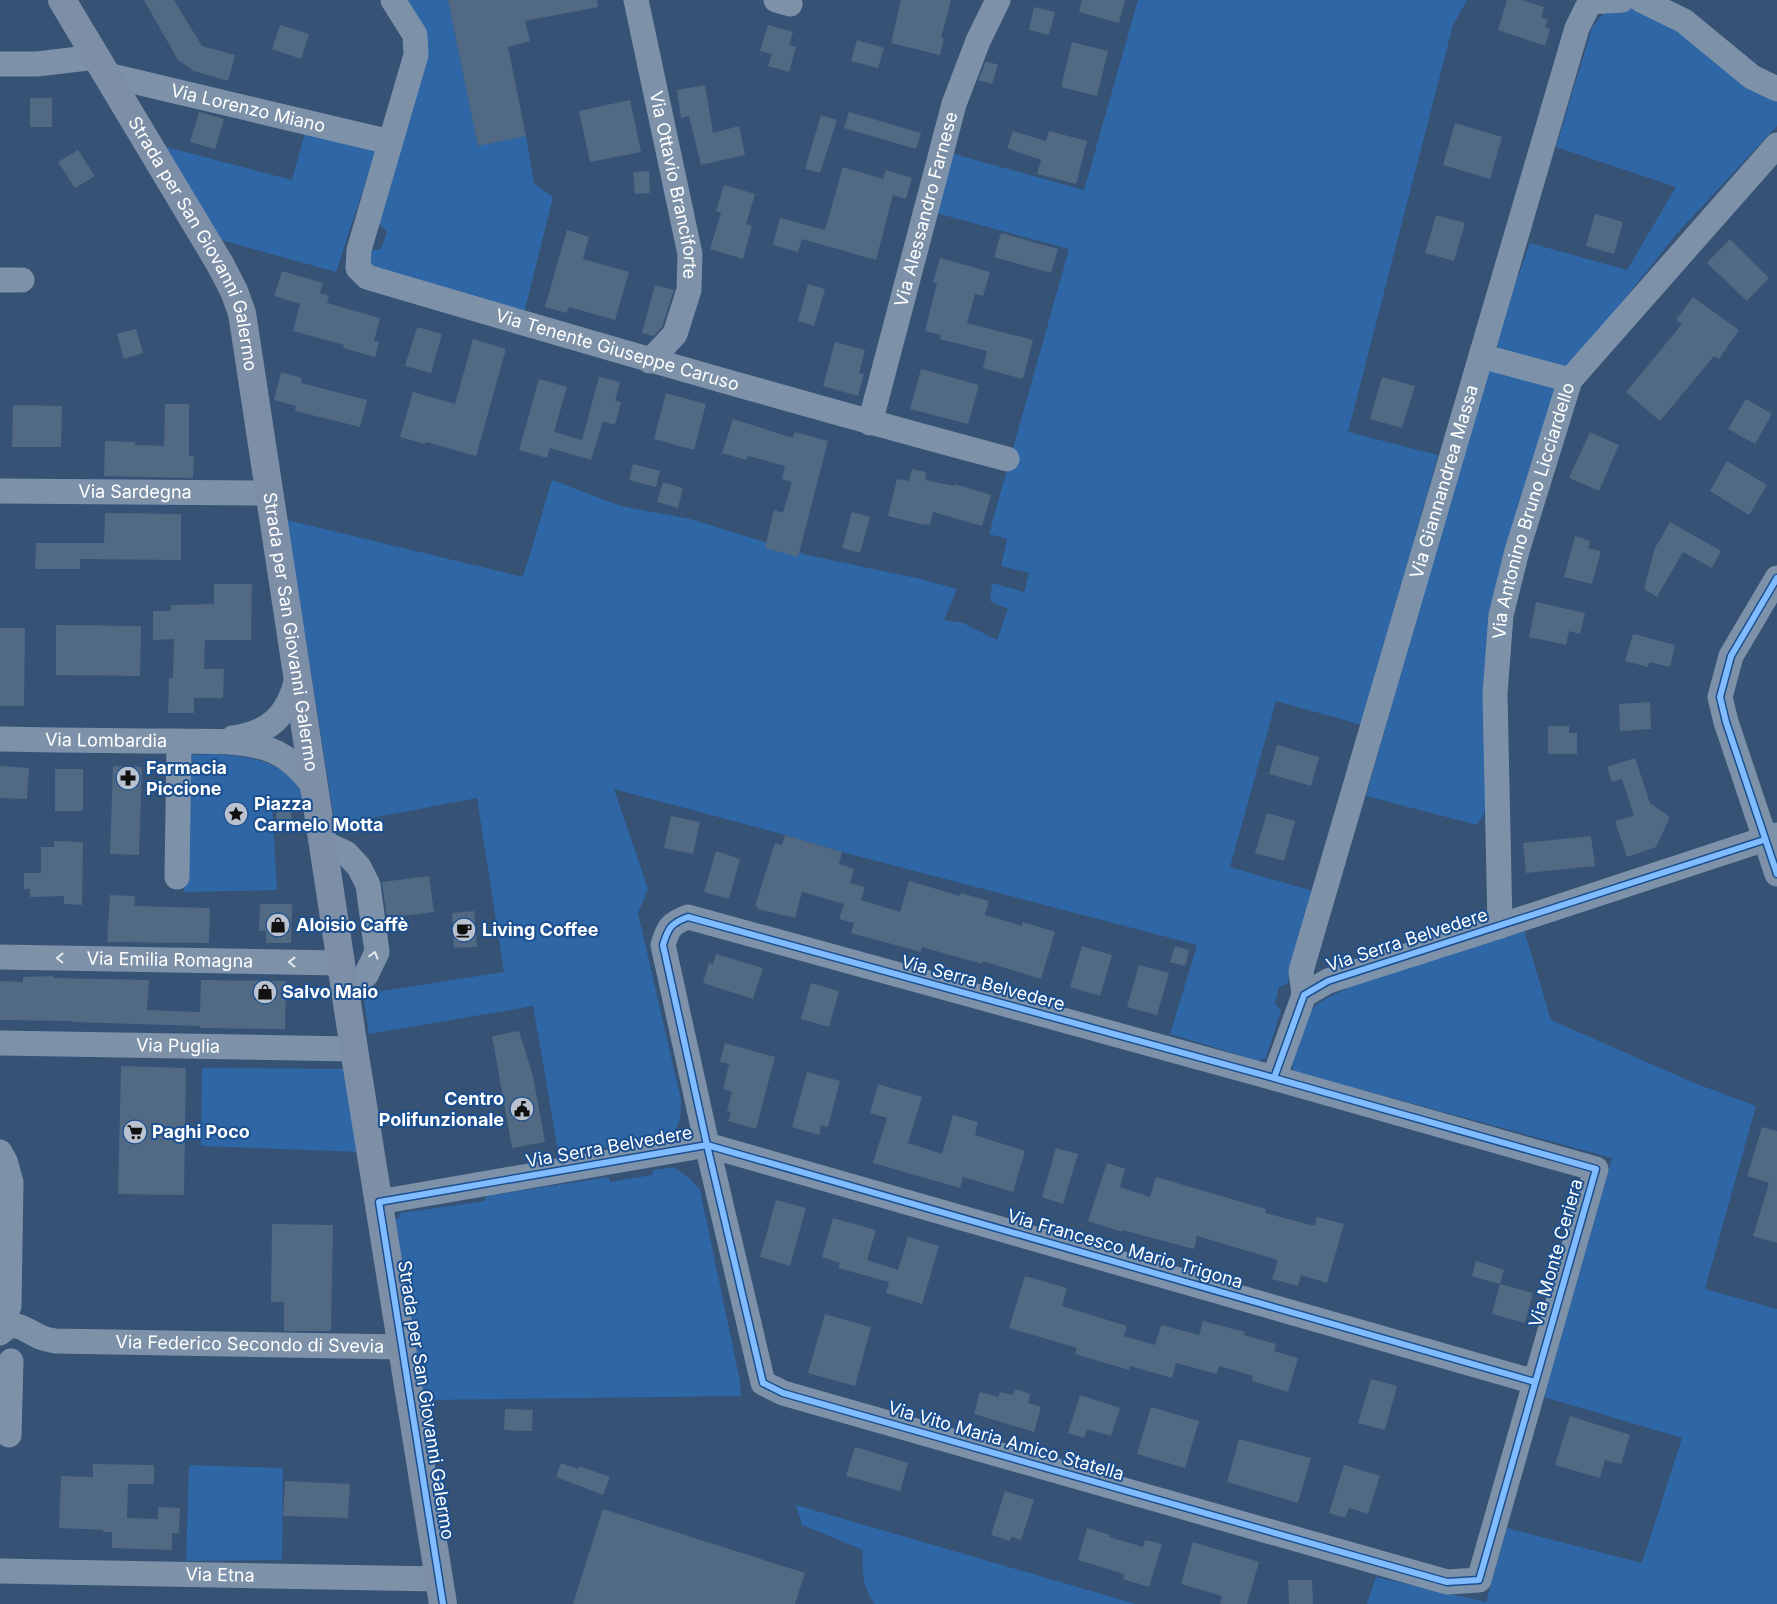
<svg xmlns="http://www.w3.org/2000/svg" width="1777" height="1604" font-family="Inter,sans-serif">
<rect width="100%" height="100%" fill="#365274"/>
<!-- green -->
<path fill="#2f66a5" d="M405 0H448L478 145 526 136 534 183 553 197 524 313 372 267 369 258 368 251 381 249 387 232 377 222 422 76Z
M1138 0H1467L1453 25 1348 432 1438 455 1362 725 1276 701 1230 867 1313 891 1288 983 1279 987 1275 1004 1281 1010 1266 1058 1259 1061 1170 1034 1197 945 842 852 785 835 614 789 648 889 638 913 681 1100C681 1114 681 1126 670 1135L559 1156 533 1006 369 1034 364 997 375 992 504 972 477 798 335 825 287 520 523 577 552 480 621 506 690 519 807 555 921 579 957 589 944 620 963 623 997 640 1008 609 990 601 992 583 1024 592 1029 573 1001 566 1007 539 989 534 1069 249 936 213 954 154 1084 190Z
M1623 7 1641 9 1660 18 1777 98V126L1679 231 1570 367 1499 352 1496 337 1530 243 1627 270 1676 187 1556 147 1592 28 1606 10Z
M306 129 377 147 336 272 214 238 159 145 292 180Z
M1490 370 1552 384 1557 391 1510 550 1489 791 1484 814 1477 825 1366 796 1477 400Z
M215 754C256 757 285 761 306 799L272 805 277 890 184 892 185 755Z
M1524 930 1551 1020 1692 1082 1756 1106 1705 1289 1777 1309V1604H1367L1376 1577 1486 1602 1507 1528 1642 1563 1682 1438 1544 1397 1612 1158 1293 1071 1292 1054 1306 1015 1317 1004 1329 997 1357 984Z
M202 1068 348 1069 361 1152 201 1146Z
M674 1167 690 1179 700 1190 740 1381 741 1396 424 1400 394 1219 399 1218 400 1213 485 1201 486 1196 609 1177 610 1182 652 1175 653 1170Z
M189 1465 283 1468 282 1560 186 1561Z
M796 1505 1136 1604H875C862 1587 862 1570 863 1550L802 1525Z"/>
<!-- building -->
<path fill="#526984" d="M144 0H174L202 46 235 55 228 81 194 71 178 60Z
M448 0H597L598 7 525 21 530 41 508 47 526 136 478 146Z
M901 0H951L941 38H944L940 55 891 43Z
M1082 0H1125L1119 23 1079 12Z
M1507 0H1522L1544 7 1541 17 1548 20 1545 27 1550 29 1545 46 1498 30Z
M1034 7 1055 12 1049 35 1029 30Z
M280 25 309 34 301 59 272 49Z
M768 25 793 32 789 45 796 47 789 72 768 66 772 54 760 51Z
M857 40 884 48 878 68 851 61Z
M1072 42 1108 51 1097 96 1061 87Z
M986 61 998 65 992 84 978 80Z
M705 85 713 133 739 126 745 155 701 165 689 116 681 118 677 90Z
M30 98H52V127H30Z
M630 100 641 152 590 162 579 111Z
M199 112 224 119 215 149 190 142Z
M849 112 921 133 916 149 844 128Z
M821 115 837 120 820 173 805 169Z
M1455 123 1502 137 1490 179 1443 165Z
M1013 131 1046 141 1049 131 1087 141 1076 184 1037 174 1041 160 1007 148Z
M78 150 95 176 75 188 58 162Z
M843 167 883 179 886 170 912 178 906 199 893 195 876 260 802 239 798 252 773 245 780 218 825 230Z
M649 171 650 193 635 194 633 172Z
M724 185 755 194 746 224 752 226 743 259 710 249 721 213 716 211Z
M1595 214 1623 222 1614 254 1586 246Z
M1436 215 1465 223 1454 261 1425 253Z
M567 230 589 237 583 259 629 272 615 320 569 307 567 313 545 307Z
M1001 233 1058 249 1051 273 994 257Z
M1730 239 1769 278 1747 301 1707 263Z
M940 258 990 272 983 296 975 294 967 323 1033 340 1023 379 983 368 987 351 940 339 941 335 925 331 937 283 933 282Z
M282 271 323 283 320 293 329 296 327 303 380 318 374 341 379 342 375 357 343 348 344 345 293 331 300 304 274 296Z
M808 284 825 289 814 326 798 321Z
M655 285 674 290 662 327 654 336 642 333Z
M1693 297 1739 330 1719 359 1714 356 1660 421 1626 392 1682 324 1676 320Z
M417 327 442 334 431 373 405 366Z
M136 329 143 353 124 359 117 334Z
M473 339 506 349 476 456 426 442 425 444 400 437 413 392 455 404Z
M835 342 865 350 859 373 864 374 858 396 823 386Z
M921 369 979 385 968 424 910 409Z
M281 372 302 378 301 383 367 400 360 427 295 411 296 406 274 400Z
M599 377 620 382 615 401 621 402 615 425 603 421 591 460 550 448 547 458 519 450 539 379 567 387 554 432 582 440Z
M1382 377 1415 386 1402 428 1370 419Z
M666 393 706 404 694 450 654 439Z
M1746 399 1772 414 1755 444 1728 429Z
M165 404H189V456H194L193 478 104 476 105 441 135 442 134 445 164 446Z
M13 405 62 406 61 447H12Z
M733 419 793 438 795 432 828 441 798 557 765 548 774 510 783 513 792 482 782 479 785 466 748 456 746 460 722 453Z
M1590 432 1619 445 1599 491 1569 478Z
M1727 461 1767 485 1749 515 1710 491Z
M633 464 660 471 656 487 629 480Z
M912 469 926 472 925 480 954 486 955 484 991 495 982 526 933 512 930 525 925 524 924 525 888 516 897 479 909 481Z
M663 482 683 488 678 508 657 502Z
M852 512 870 517 860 553 842 548Z
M105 513 181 514V560L80 559V569H35L36 543H104Z
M1670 522 1721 551 1712 568 1683 552 1657 597 1644 589 1655 548Z
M1575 536 1590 541 1588 548 1601 551 1592 584 1564 577Z
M214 584H252L251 640H205L204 669H224L223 698H194V713H168L169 678H173L174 639 153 640V611H171V605L214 604Z
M1536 602 1585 613 1580 634 1569 631 1566 645 1529 637Z
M56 625 141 626 140 676 56 675Z
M0 628H25L24 706H0Z
M1633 634 1675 645 1670 667 1649 662 1648 667 1625 661Z
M1650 702 1651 729 1620 731 1619 704Z
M1548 726H1569V733H1577V754H1548Z
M1277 745 1319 757 1311 786 1269 774Z
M1635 758 1650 803 1670 817 1656 847 1627 857 1615 821 1634 816 1622 779 1612 782 1607 767Z
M0 766 29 768 27 799 0 798Z
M113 766 142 767 139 855 110 854Z
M55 769H83V811H55Z
M283 808 291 812 292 821 285 826 277 822 276 813Z
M1267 813 1295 821 1284 861 1255 853Z
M671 816 700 822 693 854 664 848Z
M785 835 842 852 839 864 854 869 850 883 865 887 861 900 900 912 909 881 960 896 961 893 989 901 985 915 1022 926 1023 922 1055 932 1041 979 983 961 982 964 922 947 921 952 851 933 854 923 839 919 844 904 802 892 795 918 758 909V907L755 906 775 843 782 845Z
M1591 836 1595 866 1526 873 1523 843Z
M54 841 83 842 82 905 64 904V896L30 897V889H24V873H41V847H54Z
M716 851 740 859 729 899 704 892Z
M429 876 434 912 387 918 382 882Z
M110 895 135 896 134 906 210 908 209 943 107 942Z
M260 904H292L291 943H266V931H259Z
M474 911 477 947 454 948 452 913Z
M1082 946 1112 955 1100 996 1070 987Z
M1175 946 1189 950 1185 966 1170 962Z
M716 954 763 968 753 999 703 983 709 963 713 964Z
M1139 965 1169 973 1157 1015 1127 1007Z
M53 976V978L149 980 147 1010 200 1012 201 980 286 981 285 1029 200 1028V1026L72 1022V1021L0 1020V981L23 982V977Z
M811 983 839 991 829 1027 801 1019Z
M519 1031 533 1076 545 1142 512 1148 492 1036Z
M725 1043 775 1057 756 1129 728 1121 731 1113 727 1111 732 1092 723 1089 729 1064 720 1062Z
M121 1066 186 1068 184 1195 118 1194Z
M807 1072 840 1081 828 1127 821 1125 819 1135 792 1127Z
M878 1084 922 1097 908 1143 942 1154 953 1115 978 1122 975 1135 1025 1151 1013 1192 963 1177 960 1188 873 1163 887 1118 870 1113Z
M1762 1127 1777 1131V1243L1753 1236 1769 1183 1747 1176Z
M1056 1148 1078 1154 1063 1204 1042 1197Z
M1107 1163 1125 1169 1120 1187 1150 1197 1156 1177 1266 1209 1265 1213 1315 1226 1317 1217 1344 1224 1327 1283 1301 1275 1298 1286 1272 1279 1278 1260 1197 1236 1194 1249 1122 1230V1232L1088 1221Z
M776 1200 806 1208 790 1266 760 1257Z
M833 1218 876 1230 867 1260 898 1270 908 1237 939 1246 922 1304 886 1293 889 1282 838 1268 840 1263 822 1257Z
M272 1224 333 1225 331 1331H284V1302H271Z
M1476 1261 1504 1270 1500 1284 1472 1276Z
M1025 1276 1067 1288 1062 1306 1127 1326 1124 1336 1155 1345 1161 1325 1199 1335 1203 1321 1245 1332 1244 1335 1276 1344 1274 1351 1298 1358 1288 1392 1252 1381 1253 1376 1219 1366 1217 1374 1176 1363 1172 1378 1130 1366 1129 1370 1075 1354 1077 1348 1009 1328Z
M1500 1284 1533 1293 1525 1323 1492 1314Z
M825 1314 871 1327 855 1386 808 1373Z
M1371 1379 1397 1386 1385 1430 1358 1423Z
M1015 1389 1030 1394 1028 1403 1041 1407 1034 1432 974 1414 980 1392 998 1397 1000 1392 1013 1395Z
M1080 1395 1120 1408 1111 1436 1087 1429 1084 1438 1068 1433Z
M1151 1407 1199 1421 1185 1468 1137 1454Z
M505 1409 533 1410 532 1431 504 1430Z
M1570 1416 1630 1435 1621 1464 1605 1460 1600 1478 1555 1465Z
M1239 1439 1311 1458 1298 1503 1227 1482Z
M855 1447 908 1463 900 1491 846 1476Z
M561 1463 578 1469 579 1466 610 1477 603 1495 556 1477Z
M93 1464 154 1465V1484H128L127 1518 158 1519V1507L180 1508 179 1533H172V1550L112 1548V1532H103V1530L59 1528 61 1476 93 1477Z
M1344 1465 1380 1476 1368 1514 1349 1508 1345 1518 1329 1513Z
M285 1481 350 1484 348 1518 283 1516Z
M1005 1491 1034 1500 1021 1540 1011 1537 1010 1541 991 1535Z
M603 1509 805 1573 795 1604H573Z
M1087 1528 1110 1535 1109 1537 1143 1547 1145 1540 1162 1544 1149 1587 1123 1579 1124 1574 1078 1560Z
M1193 1542 1259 1562 1247 1604H1220L1222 1596 1181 1584Z
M1288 1580H1312L1313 1604H1289Z"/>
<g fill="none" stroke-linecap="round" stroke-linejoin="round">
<!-- minor -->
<g stroke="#7d92a8" stroke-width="25">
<path id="s1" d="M393 0 415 35 416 55 359 250 358 268 367 277C580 340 793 402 1007 459"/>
<path id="s2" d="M636 0 690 254 689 290 675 334 650 361"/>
<path d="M776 0 790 4"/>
<path d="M1641 0 1684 21 1752 77 1777 89"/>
<path d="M0 64H37L96 57"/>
<path id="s3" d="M107 75 390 142"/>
<path d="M0 280H22"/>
<path d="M1481 356 1570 380"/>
<path id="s4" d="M870 423 954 104 978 41 998 0"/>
<path id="s5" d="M0 491 269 493"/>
<path d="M1777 578 1731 656 1720 697 1726 722 1777 874"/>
<path d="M233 738C270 733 288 715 297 679"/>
<path id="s6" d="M0 739C59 740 118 741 176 741 206 742 239 739 268 749 288 756 302 770 314 787"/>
<path d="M322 842 346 853 359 867 368 885 377 952 366 975 346 993"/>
<path d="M177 877 179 742"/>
<path id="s7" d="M1500 926 1495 694 1501 615 1517 551 1570 380 1777 145"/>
<path id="s8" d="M0 957 341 963"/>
<path id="s9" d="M1304 995 1301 971 1577 28 1590 2 1622 0"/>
<path id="s10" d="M0 1043 354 1049"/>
<path d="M1274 1078 1596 1169 1479 1580 1447 1582 783 1393 763 1383 707 1145 1535 1382"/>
<path d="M0 1152 5 1161 11 1182 9 1306 0 1330"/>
<path d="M379 1202 707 1145 663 945C668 928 671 923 688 917L1274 1078 1304 995 1328 981 1500 926 1777 835"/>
<path id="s11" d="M0 1333C16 1318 24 1330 40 1337 45 1339 50 1340 55 1341L402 1347"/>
<path d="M9 1435 11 1361"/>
<path id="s12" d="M0 1571 439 1579"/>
</g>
<!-- major -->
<path stroke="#7d8ea7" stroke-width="28" id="s13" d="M62 0 220 264 234 291 242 313 354 1049 443 1604"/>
<!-- cycleway casing -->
<g stroke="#1b4f8f" stroke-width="9">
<path id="cycleway" d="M1777 578 1731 656 1720 697 1726 722 1777 874
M1274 1078 1596 1169 1479 1580 1447 1582 783 1393 763 1383 707 1145 1535 1382
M443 1604 379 1202 707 1145 663 945C668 928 671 923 688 917L1274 1078 1304 995 1328 981 1764 840"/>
</g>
<!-- cycleway -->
<use href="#cycleway" stroke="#80bcff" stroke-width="6"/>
</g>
<!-- one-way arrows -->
<defs><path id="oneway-chevron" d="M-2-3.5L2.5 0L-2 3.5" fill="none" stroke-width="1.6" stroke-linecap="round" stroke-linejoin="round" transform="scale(1.25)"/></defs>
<g stroke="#e5e9ee">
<use href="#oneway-chevron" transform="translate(374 955) rotate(-74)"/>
<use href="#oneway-chevron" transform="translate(60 958) rotate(-179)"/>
<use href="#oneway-chevron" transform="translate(292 962) rotate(-179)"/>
</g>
<!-- icons -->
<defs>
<g id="pharmacy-disc" transform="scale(1.25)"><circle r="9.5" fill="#b9c2ce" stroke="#1b4f8f"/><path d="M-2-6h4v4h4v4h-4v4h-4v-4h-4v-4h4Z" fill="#111"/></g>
<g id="sight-disc" transform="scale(1.25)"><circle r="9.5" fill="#b9c2ce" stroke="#1b4f8f"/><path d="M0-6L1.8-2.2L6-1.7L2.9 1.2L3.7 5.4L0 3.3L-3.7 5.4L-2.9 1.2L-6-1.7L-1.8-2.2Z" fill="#111"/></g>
<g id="shop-disc" transform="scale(1.25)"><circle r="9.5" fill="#b9c2ce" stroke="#1b4f8f"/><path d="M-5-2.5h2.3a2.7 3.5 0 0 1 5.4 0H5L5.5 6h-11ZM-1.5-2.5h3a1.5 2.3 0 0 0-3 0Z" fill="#111"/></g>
<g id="cafe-disc" transform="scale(1.25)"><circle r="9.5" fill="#b9c2ce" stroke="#1b4f8f"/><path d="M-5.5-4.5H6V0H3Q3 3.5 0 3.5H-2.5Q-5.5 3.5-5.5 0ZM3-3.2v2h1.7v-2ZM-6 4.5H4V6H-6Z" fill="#111"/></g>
<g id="civic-disc" transform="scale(1.25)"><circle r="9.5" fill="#b9c2ce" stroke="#1b4f8f"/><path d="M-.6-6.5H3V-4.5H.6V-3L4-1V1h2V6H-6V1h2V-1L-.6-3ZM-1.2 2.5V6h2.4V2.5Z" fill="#111"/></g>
<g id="supermarket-disc" transform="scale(1.25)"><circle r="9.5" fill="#b9c2ce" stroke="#1b4f8f"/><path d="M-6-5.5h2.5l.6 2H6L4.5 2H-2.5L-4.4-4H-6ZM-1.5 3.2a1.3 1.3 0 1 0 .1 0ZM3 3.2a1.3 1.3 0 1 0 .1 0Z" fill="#111"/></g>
</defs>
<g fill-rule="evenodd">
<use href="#pharmacy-disc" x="128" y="778"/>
<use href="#sight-disc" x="236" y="814"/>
<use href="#shop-disc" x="278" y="925"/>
<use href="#cafe-disc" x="464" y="930"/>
<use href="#shop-disc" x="265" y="992"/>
<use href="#civic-disc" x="522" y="1109"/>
<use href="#supermarket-disc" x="135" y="1132"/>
</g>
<g text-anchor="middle" stroke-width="4" stroke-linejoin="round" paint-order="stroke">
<!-- street labels -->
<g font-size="18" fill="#fff" stroke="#1b4f8f">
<text dy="6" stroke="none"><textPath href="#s3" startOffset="145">Via Lorenzo Miano</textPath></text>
<text dy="6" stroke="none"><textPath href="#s2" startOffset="189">Via Ottavio Branciforte</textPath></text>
<text dy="6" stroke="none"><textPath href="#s4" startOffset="221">Via Alessandro Farnese</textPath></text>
<text dy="6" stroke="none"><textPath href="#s13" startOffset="279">Strada per San Giovanni Galermo</textPath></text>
<text dy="6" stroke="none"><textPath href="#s1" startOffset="556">Via Tenente Giuseppe Caruso</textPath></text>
<text dy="6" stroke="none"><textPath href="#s9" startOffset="534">Via Giannandrea Massa</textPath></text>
<text dy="6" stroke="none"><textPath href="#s5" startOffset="135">Via Sardegna</textPath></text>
<text dy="6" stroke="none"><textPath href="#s7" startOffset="420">Via Antonino Bruno Licciardello</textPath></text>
<text dy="6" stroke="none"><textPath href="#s13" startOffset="684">Strada per San Giovanni Galermo</textPath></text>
<text dy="6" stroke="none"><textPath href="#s6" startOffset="106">Via Lombardia</textPath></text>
<text transform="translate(1407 940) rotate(-18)" y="6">Via Serra Belvedere</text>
<text dy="6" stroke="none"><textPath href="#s8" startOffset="170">Via Emilia Romagna</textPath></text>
<text transform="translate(983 983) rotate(15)" y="6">Via Serra Belvedere</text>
<text dy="6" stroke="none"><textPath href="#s10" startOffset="178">Via Puglia</textPath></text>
<text transform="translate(609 1147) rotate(-10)" y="6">Via Serra Belvedere</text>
<text transform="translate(1125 1249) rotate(16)" y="6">Via Francesco Mario Trigona</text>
<text transform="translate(1556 1253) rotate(-74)" y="6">Via Monte Ceriera</text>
<text dy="6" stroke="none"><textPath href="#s11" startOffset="255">Via Federico Secondo di Svevia</textPath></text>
<text transform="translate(426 1400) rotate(81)" y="6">Strada per San Giovanni Galermo</text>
<text transform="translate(1006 1441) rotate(16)" y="6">Via Vito Maria Amico Statella</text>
<text dy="6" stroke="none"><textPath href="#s12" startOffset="220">Via Etna</textPath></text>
</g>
<!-- poi labels -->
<g font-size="18" font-weight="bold" fill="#fff" stroke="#1b4f8f" text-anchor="start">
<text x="146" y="774">Farmacia<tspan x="146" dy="21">Piccione</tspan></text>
<text x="254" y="810">Piazza<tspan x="254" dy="21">Carmelo Motta</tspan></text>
<text x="296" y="931">Aloisio Caffè</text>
<text x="482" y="936">Living Coffee</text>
<text x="282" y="998">Salvo Maio</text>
<text x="504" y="1105" text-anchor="end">Centro<tspan x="504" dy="21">Polifunzionale</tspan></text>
<text x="152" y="1138">Paghi Poco</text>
</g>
</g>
</svg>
